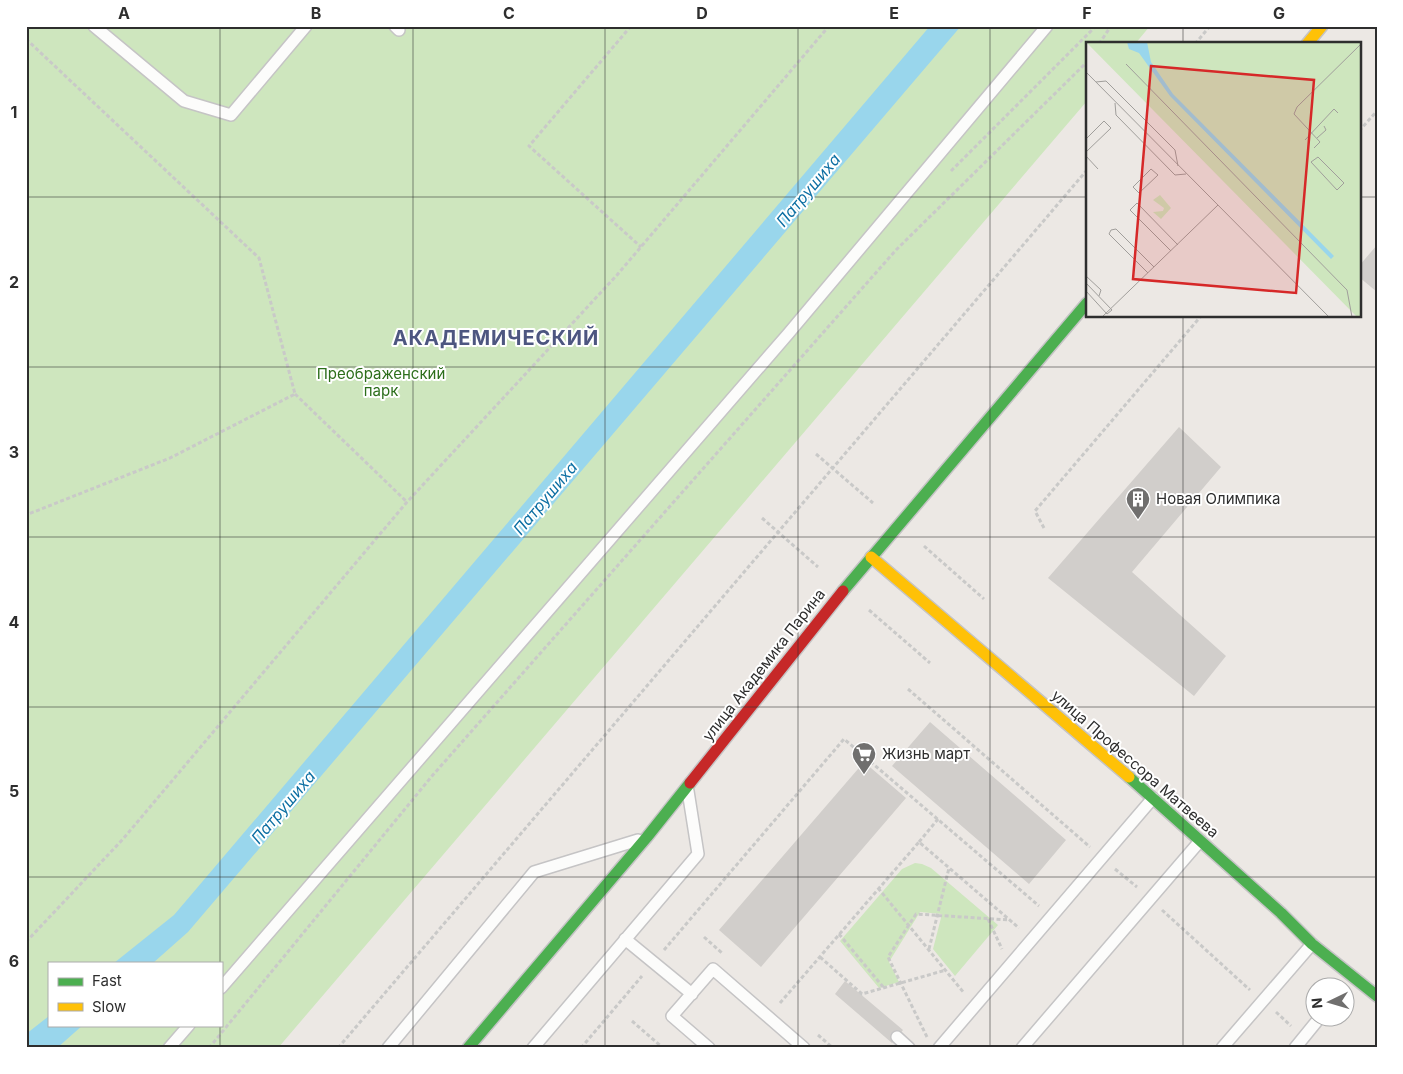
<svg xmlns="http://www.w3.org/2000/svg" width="1403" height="1074" font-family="Inter,sans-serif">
<rect width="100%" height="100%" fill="#ece8e4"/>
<!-- green -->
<path fill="#cee6be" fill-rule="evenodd" d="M26 26H1150L1135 44H1087V101L278 1048H26ZM49 963H221V1025H49Z
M915 863 922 864 931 868 998 925 955 976 933 949 942 914 920 912 889 962 899 982 879 988 840 941 902 869Z"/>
<!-- water -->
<path fill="#99d6ec" d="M930 26H961L188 932 153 963H114L174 915Z
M49 1016V1025H83L57 1048H26V1034Z"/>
<!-- building -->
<path fill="#d1cecb" d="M1377 245V292L1359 277V266Z
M1179 427 1221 467 1132 572 1226 656 1194 696 1048 578Z
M930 722 1066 840 1029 884 892 766Z
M864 762 906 798 761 967 719 930Z
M845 981 903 1030 892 1043 835 994Z"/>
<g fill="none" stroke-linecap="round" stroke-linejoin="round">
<!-- lane casing -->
<g stroke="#c5c4c5" stroke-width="14">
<path id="lane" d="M94 26 184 101 231 115 306 26
M395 26 399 30
M625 939 692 994
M221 988 788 334 1047 26
M897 1037 909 1048
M169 1048 189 1025
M388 1048 534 872 638 840
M533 1048 698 854 688 791
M709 1048 672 1016 713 969 804 1048
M939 1048 1153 798
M1022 1048 1200 841
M1222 1048 1312 944
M1295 1048 1321 1016"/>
</g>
<!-- fast casing -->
<g stroke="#c5c4c5" stroke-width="14">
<path id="fast" d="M843 591 1087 303
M1129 777 1281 913 1312 944 1377 996
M468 1048 647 837 690 783"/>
</g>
<!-- slow casing -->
<g stroke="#c5c4c5" stroke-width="14">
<path id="slow" d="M1307 44 1322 26
M871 557 1129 777"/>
</g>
<!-- jam casing -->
<g stroke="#c5c4c5" stroke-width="14">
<path id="jam" d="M690 783 843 591"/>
</g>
<!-- path -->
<path stroke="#c9c9c8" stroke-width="3" stroke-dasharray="4 2.5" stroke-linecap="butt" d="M631 26 529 146 641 247
M26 39 259 258 295 394 170 458 26 515
M1099 44 1111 26
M1195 44 1210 26
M1359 131 1377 111
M951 171 1096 26
M295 394 407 502
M816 454 873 503
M762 518 818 567
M1044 528 1035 511 1201 316
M924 546 984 599
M869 610 930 663
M908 689 1090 847
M919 842 938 819
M1115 869 1137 887
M878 888 964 993
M1162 910 1250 990
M988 919 1002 949
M839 934 884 988
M704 937 722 953
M26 942 123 839 407 502 617 275 829 26
M929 949 949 868
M664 950 844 739 1039 906
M820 957 862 994 946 970
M780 1003 919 842 1019 928
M1276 1012 1291 1026
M632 1021 663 1048
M818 1035 833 1048
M927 1037 888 957 916 914 1009 920
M209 1048 432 776 896 250 1087 62
M338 1048 1087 170
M581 1048 642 976"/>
<!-- lane -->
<use href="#lane" stroke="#fcfcfb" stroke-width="11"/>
<!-- fast -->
<use href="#fast" stroke="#4caf50" stroke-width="11"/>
<!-- slow -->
<use href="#slow" stroke="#ffc107" stroke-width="11"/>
<!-- jam -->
<use href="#jam" stroke="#c62828" stroke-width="11"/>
</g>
<!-- grid -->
<path fill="none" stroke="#2e2e2e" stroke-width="1" stroke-opacity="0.55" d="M220 26V963M413 26V1048M605 26V1048M798 26V1048M990 26V1048M1183 26V44M26 197H1087M1359 197H1377M1183 316V1048M26 367H1377M26 537H1377M26 707H1377M26 877H1377M220 1025V1048"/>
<!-- icons -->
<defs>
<g id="building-pin" transform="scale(1.25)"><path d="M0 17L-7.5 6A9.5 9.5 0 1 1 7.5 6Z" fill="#706f6e" stroke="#fff"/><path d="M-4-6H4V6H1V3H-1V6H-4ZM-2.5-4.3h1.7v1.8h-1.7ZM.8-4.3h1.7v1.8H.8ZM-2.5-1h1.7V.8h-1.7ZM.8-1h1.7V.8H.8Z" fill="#fff"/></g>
<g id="supermarket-pin" transform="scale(1.25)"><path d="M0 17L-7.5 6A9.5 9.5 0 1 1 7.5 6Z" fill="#706f6e" stroke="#fff"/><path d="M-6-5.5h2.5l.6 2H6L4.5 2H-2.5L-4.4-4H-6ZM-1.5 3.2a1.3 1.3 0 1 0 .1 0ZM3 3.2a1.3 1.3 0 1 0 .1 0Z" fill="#fff"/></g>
</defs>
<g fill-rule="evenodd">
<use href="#building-pin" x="1138" y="499"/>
<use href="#supermarket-pin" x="864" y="754"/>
</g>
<g text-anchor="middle" stroke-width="4" stroke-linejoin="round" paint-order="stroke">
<!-- park labels -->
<g font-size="15" fill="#2c6e1b" stroke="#fff">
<text x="381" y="379">Преображенский<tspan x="381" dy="17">парк</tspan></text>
</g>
<!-- poi labels -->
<g font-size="15" fill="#2e2e2e" stroke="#fff" text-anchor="start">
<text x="1156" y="504">Новая Олимпика</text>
<text x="882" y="759">Жизнь март</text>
</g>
<!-- street labels -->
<g font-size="15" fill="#2e2e2e" stroke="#fff">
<text transform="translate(764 665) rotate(-52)" y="5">улица Академика Парина</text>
<text transform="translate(1135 764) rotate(41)" y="5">улица Профессора Матвеева</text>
</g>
<!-- water labels -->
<g font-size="16" font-style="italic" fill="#0d6fa3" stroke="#fff">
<text transform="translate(808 190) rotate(-50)" y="6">Патрушиха</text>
<text transform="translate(545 498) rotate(-50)" y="6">Патрушиха</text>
<text transform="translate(283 807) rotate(-50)" y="6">Патрушиха</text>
</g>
<!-- district labels -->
<g font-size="20" font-weight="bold" letter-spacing="1" fill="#4d5680" stroke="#fff">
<text x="496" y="345">АКАДЕМИЧЕСКИЙ</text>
</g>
</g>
<!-- overview -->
<g transform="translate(1086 42)">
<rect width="275" height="275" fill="#ece8e4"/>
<path d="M0 0H275V275H271ZM74 153 85 166 75 177 67 170 77 169 78 166 67 158Z" fill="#cee6be"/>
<path d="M41 0H61L65 20 87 52 248 214 245 217 84 54 53 11 43 7Z" fill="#99d6ec"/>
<path fill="none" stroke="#a09e9b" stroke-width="1" d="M40 22 261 248 266 275M0 30 243 275M10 40 20 39 89 108 92 124M29 61 30 73 89 133 100 132M231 96 240 88 238 84M0 97 18 79 25 86 0 110M219 98 248 67 252 71M228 106 234 100 208 72 211 65 275 2M0 114 12 127M232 115 258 141 251 148 225 120ZM65 127 72 133 53 151 47 145ZM85 209 44 168 51 161 92 203M62 231 23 192 25 188 30 187 68 225M0 234 15 248 13 254M0 241 26 268 21 272 0 249M16 275 132 163"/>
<path fill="#d62828" fill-opacity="0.15" stroke="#d62828" stroke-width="2.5" d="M65 24 228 38 210 251 47 237Z"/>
<rect width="275" height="275" fill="none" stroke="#2e2e2e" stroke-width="2.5"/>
</g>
<!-- border -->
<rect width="1403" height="1074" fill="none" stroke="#ffffff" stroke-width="55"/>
<!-- legend -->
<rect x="48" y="962" width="175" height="65" fill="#ffffff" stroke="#ababab"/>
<rect x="58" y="978" width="25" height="8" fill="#4caf50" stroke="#ababab"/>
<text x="92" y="986" font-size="15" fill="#2e2e2e">Fast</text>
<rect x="58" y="1003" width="25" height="8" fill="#ffc107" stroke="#ababab"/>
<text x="92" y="1012" font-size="15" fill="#2e2e2e">Slow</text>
<!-- north arrow -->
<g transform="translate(1330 1002) rotate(265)"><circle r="24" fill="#ffffff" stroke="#ababab"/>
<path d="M0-4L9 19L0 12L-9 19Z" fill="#706f6e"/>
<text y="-8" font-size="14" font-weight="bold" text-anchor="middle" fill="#2e2e2e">N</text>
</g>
<rect x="28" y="28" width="1348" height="1018" fill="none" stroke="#2e2e2e" stroke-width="2"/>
<g font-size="16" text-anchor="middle" font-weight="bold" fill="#2e2e2e">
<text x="124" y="19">A</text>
<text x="316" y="19">B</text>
<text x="509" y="19">C</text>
<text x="702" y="19">D</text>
<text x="894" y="19">E</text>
<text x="1087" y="19">F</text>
<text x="1279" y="19">G</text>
<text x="14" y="118">1</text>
<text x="14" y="288">2</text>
<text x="14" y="458">3</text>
<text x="14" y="628">4</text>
<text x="14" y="797">5</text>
<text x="14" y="967">6</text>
</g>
</svg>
